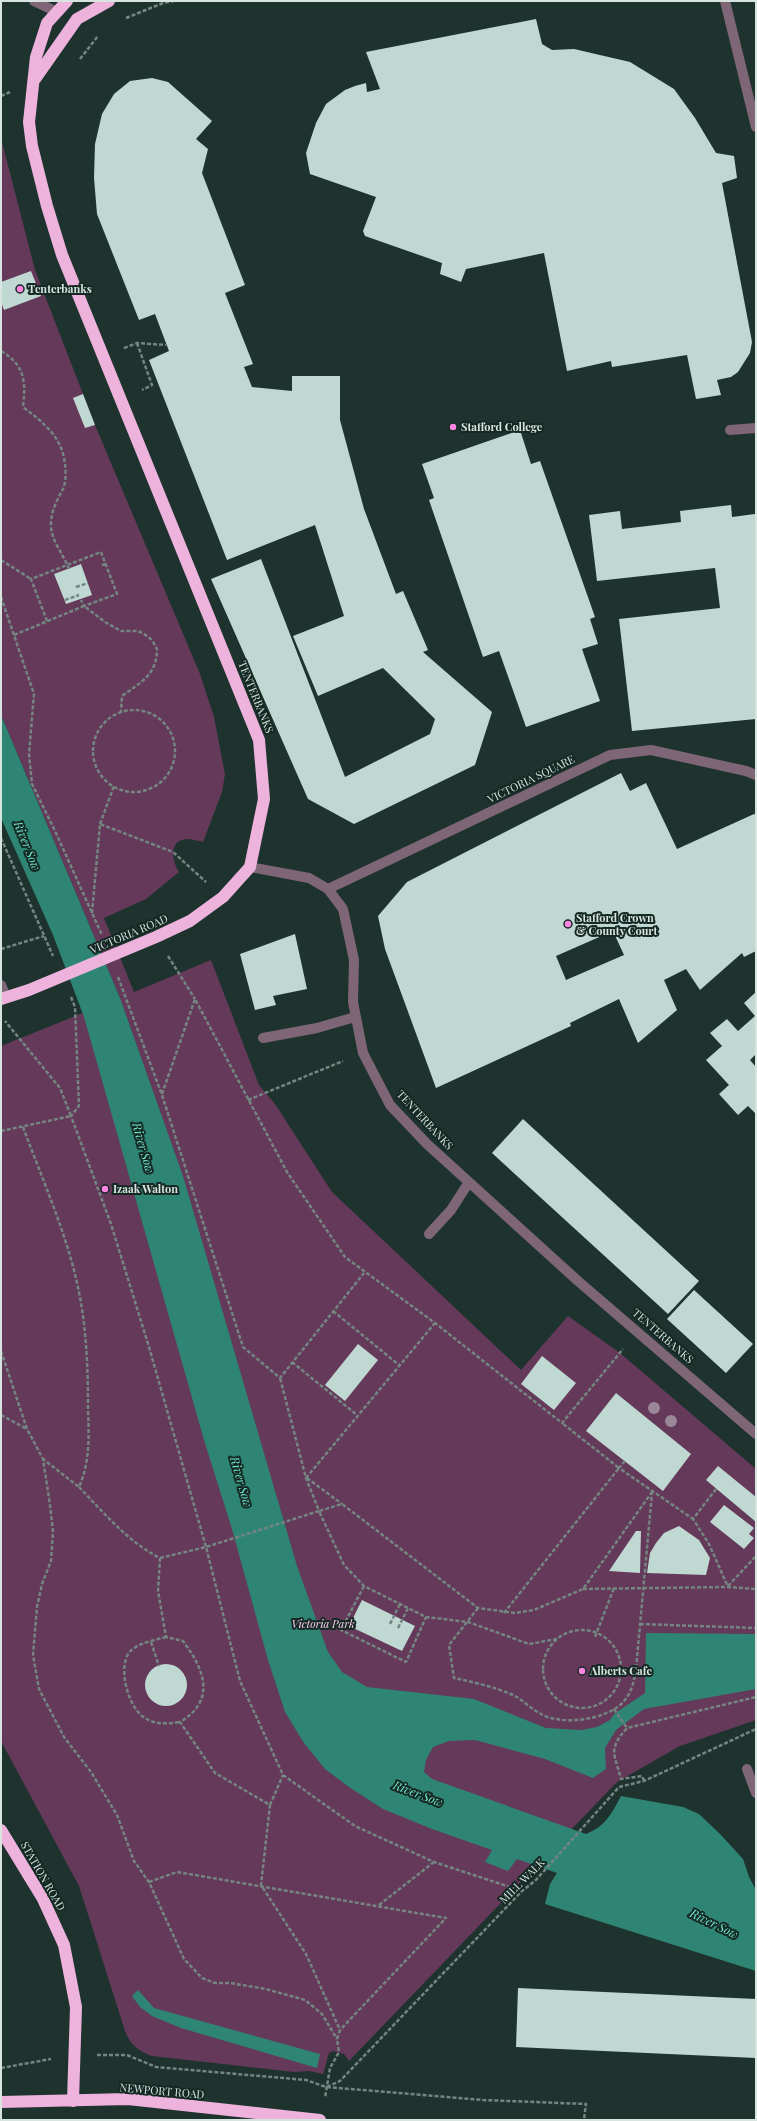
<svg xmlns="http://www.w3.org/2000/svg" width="757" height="2121" font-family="'Playfair Display',serif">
<rect width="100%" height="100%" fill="#1f332e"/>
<!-- green -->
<path fill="#643959" d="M1 138 35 270 95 425 200 674 214 717 225 774 222 792 203 842C198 841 192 839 187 839 168 840 172 861 179 872L146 899 104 918 134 992 211 960 259 1085 275 1104 332 1192 521 1370 568 1316 620 1353 756 1469V1720L680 1746 617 1782 349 2061 344 2054 333 2051 329 2053 323 2074 309 2071 294 2072 152 2056C139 2052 130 2044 125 2031L79 1886 1 1741V1046L120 998 1 715Z"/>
<!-- water -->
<path fill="#2f8574" d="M1 715 120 998 183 1176 297 1566 328 1652 342 1672 367 1687 474 1699 546 1728 581 1730 597 1727 610 1720 614 1714 645 1693 646 1633 756 1634V1689L644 1709 616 1730 605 1748 606 1769 593 1778 545 1759 475 1740 449 1741 433 1747 426 1760 424 1772 432 1779 586 1834C605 1827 612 1813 621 1796L683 1807 699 1814 720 1834 743 1859 749 1877 756 1890V1971L545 1904 550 1884 557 1873 517 1859 508 1871 485 1862 492 1850 432 1829 383 1809 349 1787 325 1769 304 1743 285 1712 268 1660 232 1529 204 1440 84 1017 53 935 1 818Z
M138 1990 154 2008 320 2054 317 2068 181 2028 152 2016 140 2007 132 1996Z"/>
<!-- building -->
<path fill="#c0d8d2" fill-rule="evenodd" d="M536 19 542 44 552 50 574 49 630 62 674 89 695 118 716 153 734 156 737 178 722 183 752 342 750 353 738 372 731 377 717 380 721 395 696 399 687 355 612 367 611 361 567 371 544 253 466 269 461 282 440 274 442 263 365 236 363 231 376 197 310 174 306 153 316 123 326 104 345 90 355 86 366 83 367 92 380 89 366 52Z
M152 78 168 82 212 121 196 139 208 149 202 173 245 285 225 293 253 364 244 367 252 387 292 391V376H340V420L364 509 396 594 403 591 428 650 423 652 492 712 475 765 354 824 308 799 211 579 261 559 345 777 430 734 435 719 383 668 318 696 293 636 344 616 315 525 227 560 149 360 169 351 155 314 139 320 97 214 94 178 95 144 102 114 114 94 130 81Z
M31 271 41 296 4 310 1 302V282Z
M83 394 95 425 85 428 73 398Z
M520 430 531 464 540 461 595 617 590 619 598 644 582 649 600 701 526 727 499 651 483 657 429 500 434 498 422 464Z
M731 505 732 517 755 514 756 719 632 731 619 619 720 608 715 568 597 581 589 515 620 511 622 529 681 522 680 511Z
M81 564 92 595 66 604 54 574Z
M621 773 630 791 646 783 677 849 754 814 756 815V951L744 957 742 953 700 990 686 969 664 980 677 1010 638 1043 619 999 570 1023 571 1026 436 1088 385 949 378 916 407 882ZM613 931 624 955 566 980 556 956Z
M295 934 307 989 273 996 276 1005 255 1010 240 954Z
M756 992V1054L750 1060 756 1067V1114L748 1106 738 1115 719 1094 729 1085 706 1060 722 1046 710 1033 727 1019 738 1031 755 1016 744 1003Z
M523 1119 699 1281 668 1314 492 1153Z
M694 1290 753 1344 726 1373 667 1319Z
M358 1344 378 1360 345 1401 325 1385Z
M542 1356 576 1383 554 1410 521 1384Z
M616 1393 691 1454 663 1491 586 1431Z
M718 1466 756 1497V1522L706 1480Z
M724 1505 754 1528 749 1534 754 1538 744 1549 710 1522Z
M679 1526 699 1540 710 1558 706 1575 647 1573 650 1553 656 1543 664 1533Z
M636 1531H641L640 1573 609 1571Z
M362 1600 415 1626 402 1651 349 1626Z
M145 1685a21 21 0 1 1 42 0a21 21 0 1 1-42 0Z
M518 1988 756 1999V2058L516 2047Z"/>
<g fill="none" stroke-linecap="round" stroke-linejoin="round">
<!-- path -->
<path stroke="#758581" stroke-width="2.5" stroke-dasharray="4 2" stroke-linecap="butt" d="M126 18 163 3 174 1
M80 59 98 36
M1 96 10 92
M137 343 152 385 142 390
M124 348 137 343 166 345
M1 351C25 365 26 382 23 407 44 423 62 437 65 464 66 472 66 482 63 489 57 500 50 513 51 527 52 542 64 555 69 569
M1 560 31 579
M102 565 106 564
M76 587 88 583
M1 597 34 694 29 754 32 784 56 833 102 935
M65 600 79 595
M47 621 31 579 101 552 117 594 84 606 81 600
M14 635 84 606 105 622 121 631H137L143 633 152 640 157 649C157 675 141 682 122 696L121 712
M93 751a41 41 0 1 1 82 0a41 41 0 1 1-82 0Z
M100 824 114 786
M1 838 53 956
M92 913 100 824 173 852 206 882
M1 949 44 936
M168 956 195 999
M118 977 162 1095 243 1347 280 1378 364 1273
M71 997 75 1007 79 1106 71 1116 111 1224 149 1347 206 1547 240 1681 283 1775 355 1826 434 1862 522 1891
M162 1094 195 999 287 1172 345 1257 435 1323 562 1423 623 1349
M248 1100 343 1061
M23 1127C44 1184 71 1243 81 1303 87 1338 88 1375 88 1410 89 1437 90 1462 79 1487L43 1459
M1 1131 71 1116 60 1088 5 1021
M333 1311 399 1365
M1 1351 27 1429 43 1459 50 1505 53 1532 51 1561 42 1584 37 1607 33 1655 39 1689 64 1737 91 1772 117 1815 134 1861 149 1882 184 1959 202 1978 215 1983H230L266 1989 305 2000 322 2014 337 2039
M292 1362 357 1415
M1 1415 27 1429
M625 1461 619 1468 693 1519
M306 1478 435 1323
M307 1478 342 1504
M79 1487C104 1513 128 1542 160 1558L158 1591 166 1637 183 1641C204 1669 217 1700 180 1722L215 1773 270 1805 261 1885 306 1954 340 2030 337 2039 339 2052 330 2068 325 2098
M716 1489 693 1519 709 1544 728 1587
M160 1558 206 1547 319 1511 306 1478 280 1378
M364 1586 341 1630 406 1662 426 1617
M728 1586 756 1556
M583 1589 728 1587 756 1589
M478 1608 449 1645 454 1678C473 1682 495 1687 513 1695 523 1700 531 1709 541 1714 562 1726 608 1720 624 1701 632 1692 634 1681 636 1669L652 1493
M504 1613 619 1468 562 1423
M390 1624 400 1604
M640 1624 756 1628
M398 1628 408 1608
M543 1669a39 39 0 1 1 78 0a39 39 0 1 1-78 0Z
M166 1637C156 1640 143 1642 134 1648 115 1660 127 1704 142 1716 154 1725 166 1724 180 1722
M595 1637 614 1588
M557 1639 529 1644 468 1622 426 1617 364 1586 344 1565 319 1511 342 1504 478 1608 515 1613 534 1610 583 1589 652 1492
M151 1642 159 1666
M614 1709 627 1728
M644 1781 642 1776 621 1779C615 1755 607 1750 627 1728L756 1697
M270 1805 283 1775
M149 1882 177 1872 446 1918 340 2030
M379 1905 434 1862
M97 2055H127L156 2067 306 2080 326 2087 483 2100 586 2104 584 2120
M1 2068 51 2059
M327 2087 340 2081 522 1891 536 1880 619 1787 644 1781 756 1729"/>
<!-- minor -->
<path stroke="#7e6677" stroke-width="10" d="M34 1 57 12
M725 1 756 127
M730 430 756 428
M250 867 309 878 328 889 343 909 354 960 353 1002 363 1053 390 1105 427 1144 578 1281 756 1434
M328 889 610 755 651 750 746 771 756 775
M1 985 6 997
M263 1038 317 1028 355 1017
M429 1234 451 1210 469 1182
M747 1769 756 1793"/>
<!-- highway -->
<path stroke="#edb3dc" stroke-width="12" d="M35 79 77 19 109 1
M1 999 29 990 156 937 190 921 223 897 250 867 264 799 259 740 62 255 47 206 32 146 29 122 36 57 47 23 67 1
M1 1830 43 1899 64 1945 76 2007 73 2101
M1 2102 128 2099 320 2120"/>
</g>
<!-- trees -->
<g fill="#9a8899">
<circle cx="654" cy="1408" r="6"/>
<circle cx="671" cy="1421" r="6"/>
</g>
<!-- markers -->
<g fill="#fe86e1" stroke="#152924" stroke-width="1.5">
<circle cx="20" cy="289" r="4"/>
<circle cx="453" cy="427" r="4"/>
<circle cx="568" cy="924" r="4"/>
<circle cx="105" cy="1189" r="4"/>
<circle cx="582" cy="1671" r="4"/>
</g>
<g text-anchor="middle" stroke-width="4" stroke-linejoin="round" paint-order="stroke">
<!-- poi labels -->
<g font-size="11" font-weight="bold" fill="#d8e4e0" stroke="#152924" text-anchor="start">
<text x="28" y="293">Tenterbanks</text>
<text x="461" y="431">Stafford College</text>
<text x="576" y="922">Stafford Crown<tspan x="576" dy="13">&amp; County Court</tspan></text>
<text x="113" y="1193">Izaak Walton</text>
<text x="590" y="1675">Alberts Cafe</text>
</g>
<!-- street labels -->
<g font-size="11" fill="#d8e4e0" stroke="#152924">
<text transform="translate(256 697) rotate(68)" y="4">TENTERBANKS</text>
<text transform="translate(531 779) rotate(-26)" y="4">VICTORIA SQUARE</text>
<text transform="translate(129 934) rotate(-23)" y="4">VICTORIA ROAD</text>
<text transform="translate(425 1120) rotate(47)" y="4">TENTERBANKS</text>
<text transform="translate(663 1336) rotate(41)" y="4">TENTERBANKS</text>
<text transform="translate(43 1876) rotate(60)" y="4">STATION ROAD</text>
<text transform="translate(522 1881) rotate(-45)" y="4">MILL WALK</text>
<text transform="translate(162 2091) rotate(5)" y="4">NEWPORT ROAD</text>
</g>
<!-- park labels -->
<g font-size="11" font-style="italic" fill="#ffcef0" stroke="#152924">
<text x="323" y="1628">Victoria Park</text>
</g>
<!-- water labels -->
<g font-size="12" font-style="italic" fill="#70e9cf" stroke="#152924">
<text transform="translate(27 846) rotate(68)" y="4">River Sow</text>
<text transform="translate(143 1148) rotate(74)" y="4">River Sow</text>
<text transform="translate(241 1482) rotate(74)" y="4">River Sow</text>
<text transform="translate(418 1794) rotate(21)" y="4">River Sow</text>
<text transform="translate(714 1924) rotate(26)" y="4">River Sow</text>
</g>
</g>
<!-- border -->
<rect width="757" height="2121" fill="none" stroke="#d8e4e0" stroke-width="4"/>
</svg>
